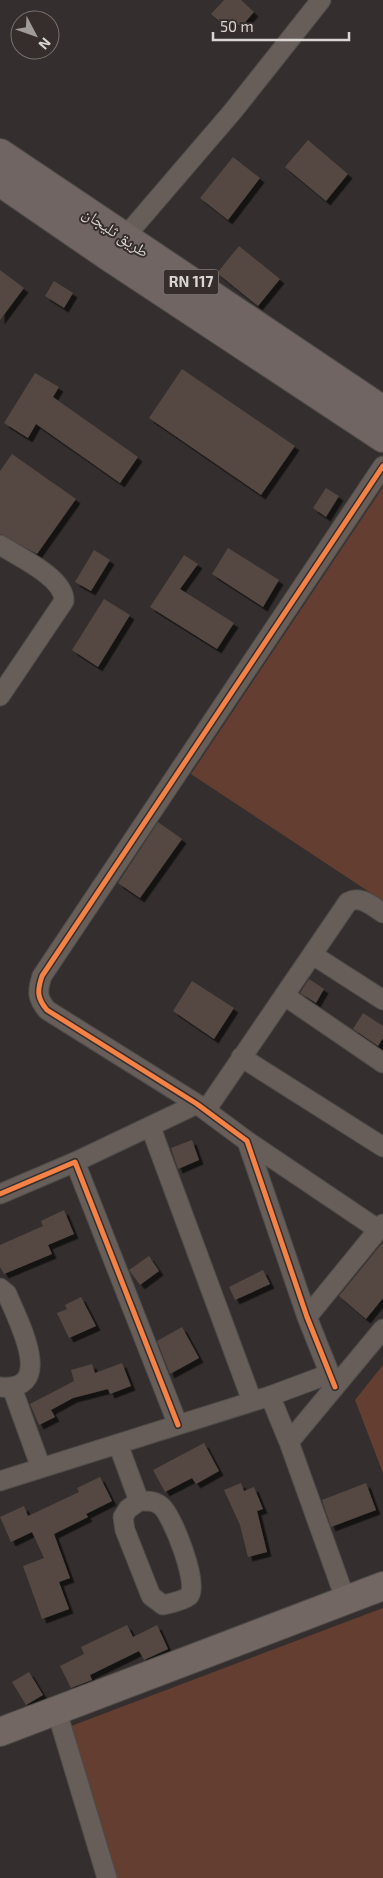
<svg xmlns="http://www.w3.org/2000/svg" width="383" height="1878" font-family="'Exo 2','Noto Naskh Arabic',sans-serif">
<defs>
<filter id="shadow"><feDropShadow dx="4.5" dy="4.5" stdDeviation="0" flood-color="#0009"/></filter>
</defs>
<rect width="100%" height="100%" fill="#342f2e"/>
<!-- green -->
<path fill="#643f31" d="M383 487V901L191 774Z
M383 1365V1473L355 1400Z
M383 1608V1878H111L66 1728Z"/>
<!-- building -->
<path fill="#544742" filter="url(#shadow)" d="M224 0H241L254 12 241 27 234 21 227 28 211 14Z
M308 140 348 174 326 201 285 167Z
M233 157 260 178 228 220 200 198Z
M239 246 280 279 258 306 217 273Z
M0 270 24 288 0 320Z
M54 281 73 293 64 308 45 296Z
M182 369 295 446 261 495 149 418Z
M35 373 59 387 53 397 138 457 120 483 36 424 28 438 4 423Z
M12 454 76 499 37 554 0 534V471Z
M326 488 339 496 326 517 313 508Z
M228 548 279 580 263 607 212 574Z
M94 550 110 560 91 591 75 582Z
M184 555 198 564 180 589 234 623 217 649 150 607Z
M104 599 130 615 98 667 72 650Z
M158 822 182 839 140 898 118 883Z
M309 979 324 989 316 1003 300 993Z
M192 981 234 1008 214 1039 173 1011Z
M363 1013 383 1026V1038L378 1046 353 1029Z
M192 1140 199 1160 178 1169 171 1148Z
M64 1210 74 1234 48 1245 52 1254 4 1274 0 1267V1245L43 1226 41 1221Z
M383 1242V1298L366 1319 339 1296Z
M149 1256 159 1271 140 1285 129 1270Z
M263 1270 270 1284 235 1300 229 1287Z
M81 1297 96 1326 69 1338 57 1313 67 1309 65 1305Z
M182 1327 199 1358 170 1374 157 1341Z
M122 1363 131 1386 110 1394 108 1389 73 1398 51 1410 55 1417 39 1425 30 1404 74 1381 71 1370 92 1364 95 1373Z
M204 1443 219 1471 196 1484 192 1478 165 1492 153 1470Z
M100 1477 112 1501 86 1514 88 1517 54 1534 70 1578 59 1582 69 1609 42 1619 23 1566 44 1558 32 1532 11 1542 0 1517 24 1506 28 1516 79 1492 77 1488Z
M241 1483 244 1491 254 1487 263 1509 257 1511 267 1552 248 1557 240 1525 224 1490Z
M366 1483 376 1510 331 1527 322 1500Z
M127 1625 133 1637 157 1625 168 1649 144 1660 139 1651 90 1675 92 1680 71 1688 60 1666 84 1654 81 1647Z
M29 1672 43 1695 26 1705 12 1682Z"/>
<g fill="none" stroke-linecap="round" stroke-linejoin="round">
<!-- minor casing -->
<g stroke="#4e4b49" stroke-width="21">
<path id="minor" d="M118 245 233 111 321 0
M0 545C19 557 65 578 64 601L0 696
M313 955 383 1000
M285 996 383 1063
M241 1057 383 1147
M206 1110 348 902C361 895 372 906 383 913
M151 1128 252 1401
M247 1141 379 1230
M75 1162 197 1104
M0 1194 75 1162 178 1425
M0 1288 7 1294C18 1321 57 1392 0 1387
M307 1317 383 1224
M335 1387 307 1317 247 1141 197 1104 47 1010C37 998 37 991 42 976L383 466
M12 1388 41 1468
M270 1396 289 1442
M118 1444 139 1501
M0 1481 270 1396 329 1374
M139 1501C147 1501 154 1500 161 1506 172 1514 200 1586 189 1596 183 1601 171 1603 163 1605L151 1596 125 1530 123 1517 128 1509Z
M346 1601 289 1442 383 1329
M57 1712 107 1878"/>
</g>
<!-- secondary casing -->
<g stroke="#4e4b49" stroke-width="30">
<path id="secondary" d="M0 1732 383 1586"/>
</g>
<!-- primary casing -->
<g stroke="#4e4b49" stroke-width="30">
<path id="primary" d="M0 153 383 410
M0 182 109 257 383 438"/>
</g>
<!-- minor -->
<use href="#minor" stroke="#675e5a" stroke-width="19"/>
<!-- secondary -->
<use href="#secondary" stroke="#736764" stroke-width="28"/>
<!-- primary -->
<use href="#primary" stroke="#706562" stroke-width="28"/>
<!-- cycleway casing -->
<g stroke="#362e2c" stroke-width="8">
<path id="cycleway" d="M0 1194 75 1162 178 1425
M335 1387 307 1317 247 1141 197 1104 47 1010C37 998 37 991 42 976L383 466"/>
</g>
<!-- cycleway -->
<use href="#cycleway" stroke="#f48246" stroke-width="5"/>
</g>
<g text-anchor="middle" stroke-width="4" stroke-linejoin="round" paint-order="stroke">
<!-- shield labels -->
<rect fill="#362e2c" stroke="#a9a4a2" stroke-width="1" x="163.5" y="269.5" width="55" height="25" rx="4"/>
<g font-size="15" font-weight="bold" fill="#dad6d4">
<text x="191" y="287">RN 117</text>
</g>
<!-- street labels -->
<g font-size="16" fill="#dad6d4" stroke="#362e2c">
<text transform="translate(116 232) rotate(34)" y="6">طريق ثليجان</text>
</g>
</g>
<!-- north arrow -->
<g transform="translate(35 35) rotate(131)"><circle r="24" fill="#362e2c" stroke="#78716f"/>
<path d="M0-4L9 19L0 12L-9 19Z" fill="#a09c9a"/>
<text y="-8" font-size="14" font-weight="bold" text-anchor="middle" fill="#dad6d4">N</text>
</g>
<!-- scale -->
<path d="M213 32v8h136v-8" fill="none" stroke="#dad6d4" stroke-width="2.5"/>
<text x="220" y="32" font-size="15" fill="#dad6d4" stroke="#362e2c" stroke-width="4" paint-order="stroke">50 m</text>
</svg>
